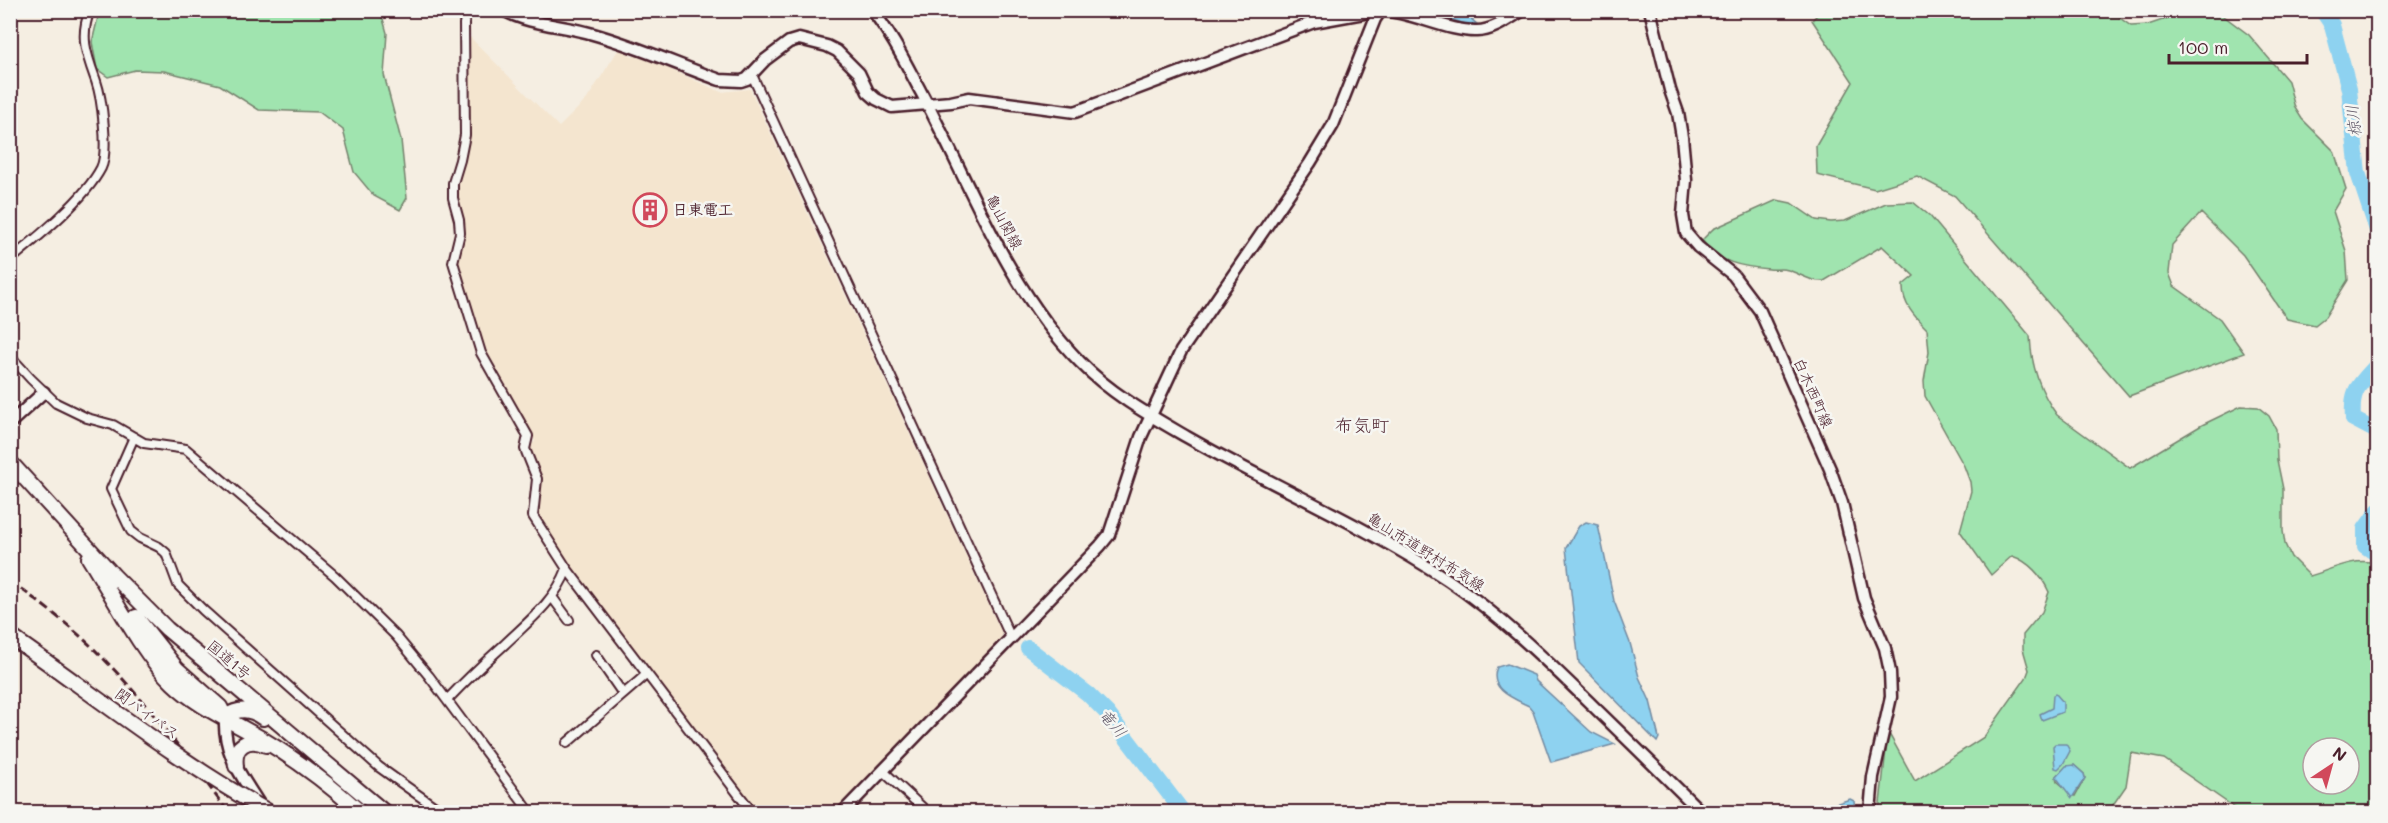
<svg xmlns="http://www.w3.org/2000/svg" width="2388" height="823" font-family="Mali,'Klee One',sans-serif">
<rect width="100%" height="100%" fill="#f5eee2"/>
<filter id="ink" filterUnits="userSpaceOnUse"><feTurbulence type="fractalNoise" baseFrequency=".0167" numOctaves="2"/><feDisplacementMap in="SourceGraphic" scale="12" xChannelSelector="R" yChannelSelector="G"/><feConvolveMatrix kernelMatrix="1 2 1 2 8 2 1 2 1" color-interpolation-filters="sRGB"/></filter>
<g filter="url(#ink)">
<!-- built -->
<path fill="#f4e5cf" d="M466 33 559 127 587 99 620 47 632 57 638 55 721 92 750 89 1002 634 1001 642 837 812H759L589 594 536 516 539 478 527 449 535 441 484 352 456 262 462 234 455 199V184L462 161Z"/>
<!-- green -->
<path fill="#a0e4af" stroke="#75826d" stroke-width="1.5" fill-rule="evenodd" d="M1822 10 2119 11 2120 18 2131 26 2148 25 2189 11H2217L2249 35 2288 81 2295 108 2302 119 2334 151 2346 189 2333 211 2346 251 2348 280 2325 317 2315 325 2287 319 2243 255 2201 213 2172 245 2169 273 2174 286 2220 319 2244 353 2129 396 1955 196 1917 176 1875 189 1817 175 1816 146 1853 82 1812 20Z
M102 11H375L383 19 387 33 384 75 401 140 407 198 400 210 374 196 354 172 343 130 319 112 259 110 220 85 164 71 135 70 108 77 97 69 92 42 99 13Z
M1777 200 1791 203 1816 220 1831 222 1845 221 1886 203 1913 202 1930 216 2030 336C2031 364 2040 392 2057 415L2130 468 2202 425 2241 406 2258 407 2269 416 2276 429 2277 460 2283 489V531L2285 544 2291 557 2310 576C2330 570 2356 556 2377 564V812H2241L2164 759 2131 753 2126 786 2108 812H1879L1888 732 1915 781 1984 737 2026 678 2029 670 2023 649V635L2042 612 2049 592C2042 576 2028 561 2012 556L1991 575 1960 531 1971 491 1970 482 1964 466 1925 396 1924 381 1929 352 1927 329C1915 317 1902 304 1903 285L1914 276 1882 246 1824 281C1810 282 1801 274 1788 270 1782 268 1775 270 1769 269 1743 267 1717 263 1702 240L1713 229ZM2313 748H2349V784H2313ZM2074 765 2084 774 2085 778 2075 796 2057 781 2056 777 2064 769Z"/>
<!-- water -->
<path fill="#8ed2f0" stroke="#738aa1" stroke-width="1.5" d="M1427 11H1467L1471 19 1477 24H1465Z
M1586 522 1598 525 1614 601 1630 643 1639 677 1650 701 1659 738 1657 742 1579 663 1566 548 1579 526Z
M1507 664 1534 675 1536 681 1591 732 1615 744 1551 762 1533 711 1529 706C1512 698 1488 689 1497 667Z
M2056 694 2063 702V712L2042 720 2040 714 2052 708 2053 695Z
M2055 744H2066L2070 751 2063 764 2058 769 2055 768 2053 746Z
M2074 765 2084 774 2085 778 2072 798 2056 777 2066 766Z
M1850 799 1854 801 1855 812H1810Z"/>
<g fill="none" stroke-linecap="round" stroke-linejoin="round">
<!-- river -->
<path stroke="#8ed2f0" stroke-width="16" d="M2322 10 2332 25 2349 89 2358 173 2378 233
M2378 364C2358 386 2351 389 2353 419L2378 432
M2378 511 2365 529V546L2378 555
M1028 648 1088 694 1108 714 1183 812"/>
<!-- street casing -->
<g stroke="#4a1f2b" stroke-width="12">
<path id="street" d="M466 10 464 24 465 135 460 160 453 183V198L459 220 460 233 453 262 481 353 528 436 525 449 537 479 533 516 567 569 752 812
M752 75 1011 638
M10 260C38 237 85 199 101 168 109 152 102 98 96 81 87 56 79 37 90 10
M10 356 31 379 56 403 87 418 113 425 144 443 186 449 335 576 396 636 429 676 530 812
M134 437 111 489 131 531 140 538 159 547 166 553 178 585 203 610 379 767 442 812
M552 597 569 620
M596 655 623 694
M447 700C466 680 485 662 505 644 529 621 555 601 567 569
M567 743 647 674
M883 771 927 812"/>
</g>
<!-- secondary casing -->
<g stroke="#4a1f2b" stroke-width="15">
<path id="secondary" d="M503 10C530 25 563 25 593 34 636 46 678 65 720 80L741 81 747 79 765 60 789 42 799 39 827 46 837 51 859 73 868 92 876 99 892 107 951 102 969 98 1075 112 1314 22 1380 10
M872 10C892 35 906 64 921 92 970 183 1006 287 1080 362 1111 394 1149 415 1187 437 1273 486 1365 525 1448 580 1500 615 1546 660 1591 704 1628 740 1665 776 1701 812
M1381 10C1413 12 1449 32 1477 31 1493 31 1510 18 1523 10
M1650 10 1670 90 1678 113 1682 137 1686 180 1683 215 1686 233 1698 247 1733 275 1760 311 1830 469 1842 503 1864 598 1885 648 1890 672 1891 697 1873 777 1870 812
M10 423 44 392
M225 717C223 755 242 776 261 807
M843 812 1100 546 1109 535 1141 437 1181 351 1310 163 1333 125 1375 19 1381 10"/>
</g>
<!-- highway casing -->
<g stroke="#4a1f2b" stroke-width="18">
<path id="highway" d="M10 462 114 576 167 629 384 812
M89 558C113 596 141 652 173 683 198 707 232 721 262 739 297 760 330 785 360 812
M136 617 177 669 220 707 223 713
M225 717C238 708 250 708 263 718
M236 766C233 745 248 737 266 745"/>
</g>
<!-- street -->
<use href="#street" stroke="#f6f6f2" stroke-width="8"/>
<!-- secondary -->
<use href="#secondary" stroke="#f6f6f2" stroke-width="10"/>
<!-- highway -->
<use href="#highway" stroke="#f6f6f2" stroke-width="14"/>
<!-- rail -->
<path stroke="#4a1f2b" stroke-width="3" stroke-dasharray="9 4.5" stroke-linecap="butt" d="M10 581C38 601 67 623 92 647 143 697 186 755 228 812"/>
<!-- highway-bridge casing -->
<g stroke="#4a1f2b" stroke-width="18" stroke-linecap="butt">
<path id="highway-bridge" d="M10 636C96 696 177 761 269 812"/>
</g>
<!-- highway-bridge -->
<use href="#highway-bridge" stroke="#f6f6f2" stroke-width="14"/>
</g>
</g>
<!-- icons -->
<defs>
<g id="building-ring" transform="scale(1.725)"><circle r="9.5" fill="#f6f6f2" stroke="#d1495b" stroke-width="1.5"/><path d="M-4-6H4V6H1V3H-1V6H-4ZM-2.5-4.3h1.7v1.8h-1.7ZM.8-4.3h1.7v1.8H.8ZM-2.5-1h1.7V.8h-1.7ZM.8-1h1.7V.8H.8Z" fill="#d1495b"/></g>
</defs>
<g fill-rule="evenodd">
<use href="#building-ring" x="650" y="210"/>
</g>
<g text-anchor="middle" stroke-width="5" stroke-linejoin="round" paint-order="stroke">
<!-- poi labels -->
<g font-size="15" font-weight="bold" fill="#4a1f2b" stroke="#f6f6f2" text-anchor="start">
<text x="673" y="215">日東電工</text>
</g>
<!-- street labels -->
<g font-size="15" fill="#4a1f2b" stroke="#f6f6f2">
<text transform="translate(1004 222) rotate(62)" y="5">亀山関線</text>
<text transform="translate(1813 393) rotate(66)" y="5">白木西町線</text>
<text transform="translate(1426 552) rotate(32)" y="5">亀山市道野村布気線</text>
<text transform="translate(229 660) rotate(40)" y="5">国道1号</text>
<text transform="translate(147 714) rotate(36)" y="5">関バイパス</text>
</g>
<!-- water labels -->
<g font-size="16" font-style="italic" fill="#5e5566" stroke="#f6f6f2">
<text transform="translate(2353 121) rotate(-96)" y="6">椋川</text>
<text transform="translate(1113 723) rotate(49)" y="6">竜川</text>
</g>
<!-- quarter labels -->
<g font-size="18" fill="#4a1f2b" stroke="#f6f6f2">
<text x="1362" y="432">布気町</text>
</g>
</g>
<!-- margin -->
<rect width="2388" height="823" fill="none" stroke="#f6f6f2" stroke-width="36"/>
<rect x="18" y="18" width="2352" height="787" fill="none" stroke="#4a1f2b" stroke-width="2" filter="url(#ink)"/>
<!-- north arrow -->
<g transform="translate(2331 766) rotate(36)"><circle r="28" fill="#f6f6f2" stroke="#b1a0a2" stroke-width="1.5"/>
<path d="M0-4.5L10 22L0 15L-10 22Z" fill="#d1495b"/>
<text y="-9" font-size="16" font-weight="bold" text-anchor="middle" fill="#4a1f2b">N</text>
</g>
<!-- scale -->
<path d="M2169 54v9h138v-9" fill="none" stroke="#4a1f2b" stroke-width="3"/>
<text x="2178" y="54" font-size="18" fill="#4a1f2b" stroke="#f6f6f2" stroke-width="4.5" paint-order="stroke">100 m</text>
</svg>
